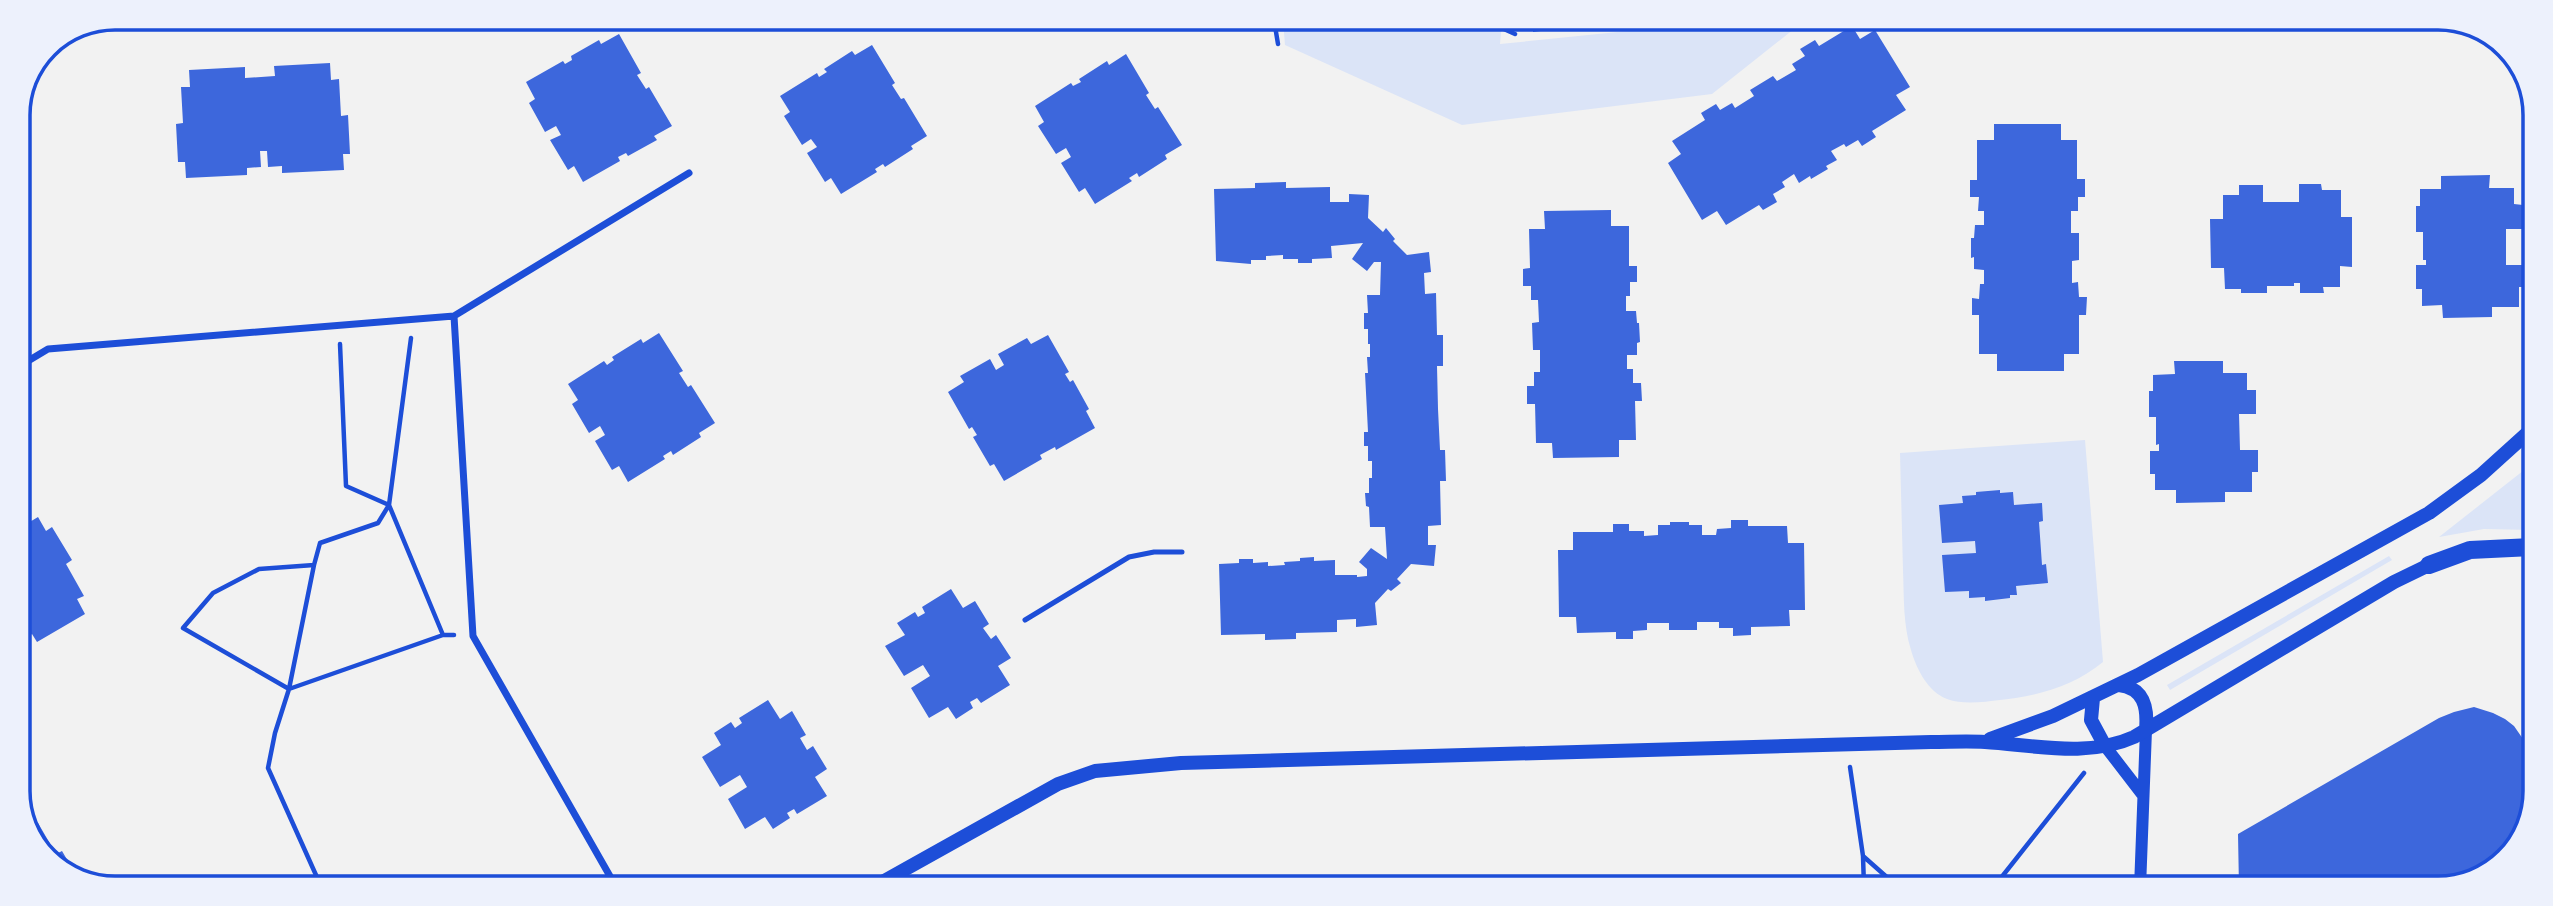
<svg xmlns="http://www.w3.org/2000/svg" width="2553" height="906" font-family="'Golos Text',sans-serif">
<rect width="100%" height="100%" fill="#f2f2f2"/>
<!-- green -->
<path fill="#dbe4f7" d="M1283 20H1502L1500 44C1602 34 1702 21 1804 21L1712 94 1462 125 1285 45Z
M2085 440 2103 662C2074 686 2038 696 2000 700 1984 702 1963 705 1947 699 1928 692 1916 668 1911 650 1903 625 1904 596 1903 570 1902 531 1901 492 1900 453Z
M2533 463 2532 530 2484 529 2439 537Z
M2389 556 2392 560 2170 690 2167 685Z"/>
<!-- building -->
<path fill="#3d67dc" d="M1533 21H1611V22L1533 32Z
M1852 26 1860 39 1875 30 1910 87 1896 95 1906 110 1872 131 1876 137 1862 146 1858 140 1846 147 1844 144 1831 151 1837 160 1826 166 1828 169 1811 179 1810 176 1799 183 1794 174 1782 182 1785 187 1773 194 1777 202 1763 210 1759 205 1726 225 1717 211 1702 220 1668 163 1681 154 1672 141 1705 120 1701 113 1716 104 1720 110 1732 103 1735 108 1754 96 1750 90 1773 76 1777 81 1796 70 1792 64 1805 56 1800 49 1815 40 1819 46Z
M619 34 641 73 637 75 646 89 649 87 672 126 654 136 657 140 628 156 626 153 618 157 620 161 583 182 574 166 568 170 550 140 561 135 556 126 545 132 529 103 535 99 526 82 563 61 565 64 572 60 571 56 599 40 601 44Z
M872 45 895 83 892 85 901 99 904 98 927 136 911 146 913 149 885 167 883 164 875 169 877 172 841 194 831 178 825 182 807 153 817 147 811 139 802 145 784 116 790 112 780 96 817 73 819 77 827 72 824 69 852 51 855 55Z
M1126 54 1149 93 1146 95 1155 109 1158 107 1182 145 1165 155 1167 159 1139 177 1137 173 1129 178 1132 181 1095 204 1085 188 1079 192 1061 163 1071 157 1066 148 1056 154 1038 126 1044 122 1035 106 1071 83 1073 86 1081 82 1079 79 1107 61 1109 65Z
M330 63 331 80 339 79 341 116 348 115 350 154H343L344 170 282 173V166L268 167 267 151H260L261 167 247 168V175L186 178 185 162H178L176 124 183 123 181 87H190L189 70 245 67V78L275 76 274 66Z
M1994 124H2061V140H2077V179H2085V197H2078V211H2071V233H2079V260L2072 261V283L2078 282 2079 297H2087L2086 315H2079V354H2064V371H1997V354H1979V315H1972V298L1979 299 1980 284H1984V270L1974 269V257L1971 258V238H1974L1975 225H1984V211H1978L1979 197H1970V180H1977V140H1994Z
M2490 175 2489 188H2514V204L2523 205V229H2506V265H2524V287H2519V307H2492V317L2443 318 2442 305 2422 306V289H2416V265H2426V260H2423V232H2416V206H2420V189H2441V176Z
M1286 182V188L1330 187V202H1349V194L1369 195 1368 218 1383 232 1386 228 1395 239 1393 241 1407 255 1429 252 1431 272 1424 273 1425 294 1436 293 1437 335H1443V366H1437L1438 409 1440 450H1445L1446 481H1440L1441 525 1428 526V545H1436L1434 566 1411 564 1397 579 1401 583 1391 591 1388 589 1375 603 1377 625 1356 627V619L1337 620V632L1296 633V639L1265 640V634L1221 635 1219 564 1239 563V559H1253V563L1268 562V566L1285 565 1284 562 1300 561V558L1314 557V561L1335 560V575H1357V577L1367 576V569L1359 562 1371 548 1387 559 1385 527H1370L1369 507 1366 506 1365 493H1369V478H1372V461H1368V446H1364V432H1368L1365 373H1368L1367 357H1370V344H1368V329H1364V313H1368L1367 295H1380L1381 262H1374L1367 271 1352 259 1363 243 1331 246 1332 258 1312 259V263H1298V259H1283V255L1266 256V260H1251V264L1216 261 1214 189 1255 188V183Z
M2299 184H2321L2322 190H2341V217H2352V267L2340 266V287H2323L2324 293H2300V283H2294V286H2267V293H2241V289H2225L2224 268H2211L2210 219H2223V195H2239V185H2263V202H2299Z
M1611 210V226H1629V266H1637V282H1630V296H1626V311H1636L1637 323H1639L1640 342 1637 343V355H1627V369H1633V383H1641L1642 401H1635L1636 440H1619V457L1553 458 1552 443H1536L1535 404H1527V386H1534V372H1540V350H1533L1532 323 1539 322 1538 300H1531V286H1523V269L1530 268 1529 229H1545L1544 211Z
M659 333 683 371 679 373 688 387 691 385 715 423 699 433 701 437 673 455 671 451 663 456 665 459 628 482 619 466 612 470 595 441 605 435 600 426 589 433 572 404 578 400 568 384 604 361 607 365 614 360 612 357 641 339 643 343Z
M1048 335 1069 372 1065 374 1070 382 1073 380 1089 409 1086 411 1095 428 1056 450 1055 447 1040 455 1042 459 1004 481 994 464 990 466 973 437 977 435 972 427 969 429 948 392 964 382 960 376 990 359 996 370 1004 365 998 354 1027 338 1031 344Z
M2174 361H2223V373H2247V390H2256V414H2239L2240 450H2258V472H2252V492H2225V502L2176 503V490H2155V474H2150V451H2159V444L2156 445V417H2149V391H2153V375L2175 374Z
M2000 490V493L2013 492 2014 505 2042 503 2043 521 2039 522 2042 565 2046 564 2048 583 2016 586 2017 595H2010V598L1985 601V597L1969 598V591L1945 592 1942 555 1976 553 1975 541 1942 543 1939 505 1963 503 1962 496 1976 495V492Z
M38 517 46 531 52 527 72 560 66 564 84 596 77 599 85 614 37 642 32 634 18 642V529Z
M1731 520H1748V526H1787L1788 543H1804L1805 610H1789L1790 626 1751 627V635L1733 636V628H1719V622H1697V630H1669V623H1647V630L1633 631V639H1616V632L1577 633 1576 617H1559L1558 550H1573V532H1613V524H1629V531H1644V536L1658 535V525H1670V522H1689V525H1702V535H1716L1717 529 1731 528Z
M951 589 963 608 975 601 989 624 983 628 991 639 996 635 1011 658 998 666 1010 685 981 703 977 698 970 702 973 708 956 719 948 707 929 718 911 688 930 676 923 665 904 676 885 646 905 635 897 623 915 612 918 617 925 613 922 607Z
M768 700 780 719 792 711 806 735 800 738 807 750 813 746 827 769 815 777 827 796 797 814 794 809 787 813 790 818 773 829 765 817 745 829 728 799 747 787 740 775 720 787 702 757 721 745 714 733 731 722 735 728 742 723 739 718Z
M2474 707 2493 713 2505 719 2514 726 2523 739 2526 829 2497 869 2439 888H2239L2238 834 2439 718 2454 712Z
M38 823 56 854 62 851 79 880 38 851 29 828Z"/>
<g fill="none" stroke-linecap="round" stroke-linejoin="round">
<!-- path -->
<path stroke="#1d4ed8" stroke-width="4.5" d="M1274 20 1278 44
M1484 20 1515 34
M340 344 346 486 389 505 411 338
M389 505 443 635H454
M314 565 289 689 183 628 213 593 259 569 314 565 320 543 378 523 389 505
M1850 767 1863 856
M320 884 268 768 275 733 289 689 443 635
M1864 887 1863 856 1898 887
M1993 888 2084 773"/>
<!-- service -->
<path stroke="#1d4ed8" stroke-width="5" d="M1025 620 1129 557 1154 552H1182"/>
<!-- minor -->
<path stroke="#1d4ed8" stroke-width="7" d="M454 316 689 173
M18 367 48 349 454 316 473 636 615 885"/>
<!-- tertiary -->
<path stroke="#1d4ed8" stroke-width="12" d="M2105 746 2142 794
M2140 888 2146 730"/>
<!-- secondary -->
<path stroke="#1d4ed8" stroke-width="14" d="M2119 685C2144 688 2148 707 2146 730
M2093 698 2091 720 2105 746
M1990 739 2053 716 2138 675 2429 513 2481 475 2533 428
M877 885 1058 784 1095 771 1181 763 1931 742C1949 742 1967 741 1985 742 2034 745 2088 758 2134 737L2394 582 2429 565"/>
<!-- primary -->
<path stroke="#1d4ed8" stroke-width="18" d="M2429 565 2470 550 2532 547"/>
</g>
<!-- crop -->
<path d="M0 0H2553V906H0ZM115 30H2438A85 85 0 0 1 2523 115V791A85 85 0 0 1 2438 876H115A85 85 0 0 1 30 791V115A85 85 0 0 1 115 30Z" fill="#edf1fc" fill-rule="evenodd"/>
<path fill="none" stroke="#1d4ed8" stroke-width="3.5" d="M115 30H2438A85 85 0 0 1 2523 115V791A85 85 0 0 1 2438 876H115A85 85 0 0 1 30 791V115A85 85 0 0 1 115 30Z"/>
</svg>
